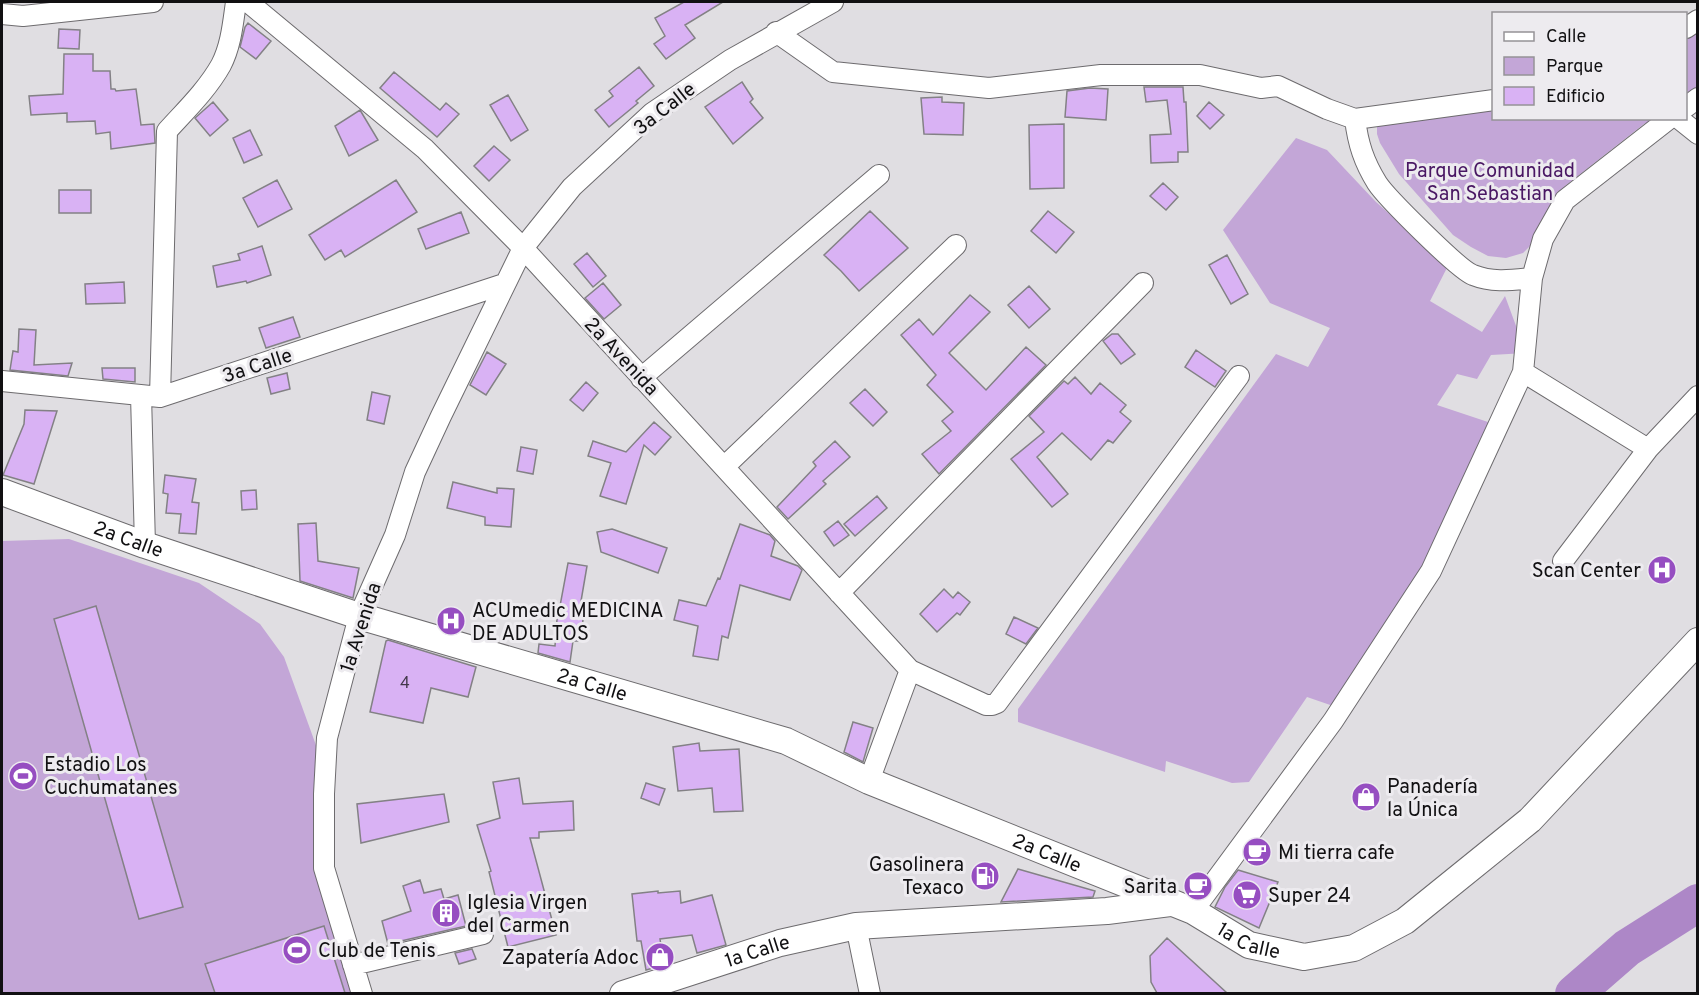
<svg xmlns="http://www.w3.org/2000/svg" width="1699" height="995" font-family="Overpass,sans-serif">
<rect width="100%" height="100%" fill="#e0dee2"/>
<!-- green -->
<path fill="#c3a6d7" d="M1697 25V94L1686 102V33Z
M1493 105 1494 118 1655 119 1644 124 1565 186 1543 217 1537 239 1523 253 1506 258 1488 256 1471 247 1453 235 1423 201 1399 174 1380 143 1377 134V127L1381 118Z
M1296 138 1327 150 1376 202 1420 241 1451 260 1430 301 1482 332 1505 296 1526 353 1491 355 1477 379 1457 374 1437 405 1506 428 1339 708 1307 697 1249 782 1232 783 1166 761 1165 772 1018 722V709L1276 354 1308 367 1330 328 1270 303 1223 230Z
M69 539 199 583 260 624 284 657 317 748 323 869 367 993H2V541Z"/>
<g fill="none" stroke-linecap="round" stroke-linejoin="round">
<!-- river -->
<path stroke="#ad87c7" stroke-width="38" d="M1574 994 1627 948 1698 903"/>
</g>
<!-- building -->
<path fill="#d9b2f4" stroke="#838185" stroke-width="1.5" d="M684 2H723L685 25 695 38 666 59 654 44 665 36 655 18Z
M248 23 271 41 256 59 240 47 245 27Z
M59 29 80 30 79 49 58 48Z
M64 54H93V71H110L111 89H115L116 91 136 89 141 125 154 124 155 143 111 149 110 132 96 134 95 121 67 122V113L31 115 29 96 63 94Z
M639 67 654 86 636 101 638 103 609 127 595 110 613 96 609 91Z
M394 72 440 110 446 103 459 114 437 137 380 88Z
M742 82 753 99 750 102 763 118 733 144 705 107Z
M1144 87H1183L1184 102H1186L1188 152H1178V162L1151 163 1150 135 1171 134 1167 100 1146 102Z
M1090 88 1108 89 1106 120 1065 117 1067 91Z
M508 95 528 130 511 141 490 105Z
M942 97V102L964 103 963 135 924 134 921 98Z
M213 102 228 120 210 136 195 118Z
M1209 102 1224 115 1210 129 1197 116Z
M360 110 378 140 349 156 335 126Z
M1064 124V188L1030 189 1029 125Z
M250 130 262 155 244 163 233 138Z
M494 146 510 160 489 181 474 166Z
M277 180 292 209 258 227 243 198Z
M396 180 417 212 345 257 341 250 325 260 309 235Z
M1163 183 1178 197 1166 210 1150 196Z
M59 190H91V213H59Z
M870 211 908 248 859 291 841 271 824 255Z
M1048 211 1074 232 1056 253 1031 231Z
M461 212 469 233 426 249 418 229Z
M262 246 271 275 247 283 246 281 217 287 213 266 240 260 238 254Z
M587 253 606 276 593 287 574 264Z
M1227 255 1248 294 1231 304 1209 265Z
M124 282 125 303 86 304 85 284Z
M603 283 621 305 604 319 585 298Z
M1029 286 1050 309 1029 328 1008 305Z
M970 295 990 312 949 353 986 390 1026 347 1046 365 939 474 922 454 951 431 942 421 953 412 927 385 936 375 901 335 919 319 933 335Z
M293 317 300 337 266 348 259 328Z
M19 329 36 330 34 365 72 363 68 376 10 370 13 351 18 352Z
M1112 334H1118L1135 354 1121 364 1103 341Z
M1196 350 1226 371 1215 387 1185 367Z
M487 352 506 364 486 395 470 385Z
M102 368H135V382L103 379Z
M287 373 290 389 271 394 267 378Z
M1075 377 1091 394 1100 383 1126 405 1120 412 1131 421 1113 443 1108 440 1091 460 1062 433 1037 457 1068 494 1052 507 1011 459 1044 432 1029 416 1064 381 1068 384Z
M586 382 598 393 583 411 570 400Z
M865 389 887 412 873 426 850 403Z
M372 392 390 396 384 424 367 420Z
M25 410 57 411 34 484 3 475 24 424Z
M654 422 671 437 655 455 644 445 626 504 600 496 611 463 588 456 593 441 626 452Z
M835 441 850 457 823 481 826 484 788 519 777 507 816 466 813 462Z
M521 447 537 450 533 474 517 471Z
M165 475 196 479 192 502 199 503 196 534 179 533 181 514 166 513 168 494 163 493Z
M453 482 497 493V488L514 489 511 527 485 525V517L447 508Z
M256 490 257 509 242 510 241 491Z
M877 496 887 508 855 536 844 524Z
M838 521 849 535 834 546 824 532Z
M316 523 318 561 359 568 353 598 300 581 298 524Z
M740 524 770 535 775 541 771 556 798 566 802 570 790 600 740 585 728 638 722 636 718 660 693 656 698 626 674 620 679 600 706 606 718 578 720 579Z
M612 529 667 548 658 573 601 552 597 532Z
M568 563 587 566 580 607 584 608 581 641H573L570 662 538 653 539 644 555 646 558 606H560Z
M944 589 953 598 958 592 970 602 960 615 957 613 937 632 920 614Z
M96 606 183 907 139 919 54 619Z
M1014 617 1038 628 1026 644 1006 634Z
M388 640 476 667 468 697 431 688 423 723 370 712 386 641Z
M853 722 873 728 863 762 844 752Z
M699 743 700 751 739 749 743 811 714 812 712 788 678 791 673 747Z
M519 778 523 804 573 801 574 830 539 832V838H530L556 935 508 947 489 872 491 871 477 825 500 818 493 782Z
M646 783 665 789 659 805 641 798Z
M444 794 449 822 361 843 357 804Z
M1018 869 1095 891 1093 897 1001 902Z
M1238 870 1278 882 1259 928 1215 907 1225 887Z
M420 880 424 893 441 889 444 899 458 895 466 926 388 944 382 921 411 911 403 886Z
M658 891V893L680 891 681 903 712 895 726 945 697 953 692 935 660 939 664 965 646 970 641 941H637L632 894Z
M324 926 345 993H215L205 964Z
M1167 938 1227 993H1157L1151 982 1150 956Z
M472 949 476 959 459 964 455 953Z"/>
<g fill="none" stroke-linecap="round" stroke-linejoin="round">
<!-- minor casing -->
<g stroke="#6d6b6e" stroke-width="22">
<path id="minor" d="M248 2 425 149 523 248 910 670 986 705H992L997 703 1239 376
M2 14 23 16 153 2
M1686 28 1698 20
M776 32 833 72 989 88 1101 75H1200L1261 88 1278 86 1327 109 1355 119 1494 100
M1686 107 1698 98
M1678 118 1698 134
M1355 119C1358 144 1364 162 1377 183 1386 197 1459 270 1473 275 1493 283 1512 280 1532 278
M1523 372 1648 449
M641 378 879 175
M2 381 160 397 504 284
M141 395 145 545
M160 397 167 131C185 111 207 90 221 65 231 46 233 23 236 2
M724 467 956 245
M1563 561 1648 449 1698 396
M839 593 1143 283
M869 781 910 670
M1193 911 1333 721 1431 571 1523 372 1532 278 1543 239 1565 200 1670 118
M856 926 870 994
M353 965 483 934
M362 994 324 868V794L327 738 359 616 395 535 415 472 441 416 523 248 572 187 652 113 730 60 833 2"/>
</g>
<!-- major casing -->
<g stroke="#6d6b6e" stroke-width="28">
<g id="major">
<path id="s1" d="M2 492 145 545 359 616 786 741 869 781 1193 911 1249 945 1304 957 1354 948 1405 921 1530 820 1698 641"/>
<path id="s2" d="M623 994 780 943 856 926 1107 911 1170 903"/>
</g>
</g>
<!-- minor -->
<use href="#minor" stroke="#fff" stroke-width="20"/>
<!-- major -->
<use href="#major" stroke="#fff" stroke-width="26"/>
</g>
<!-- icons -->
<defs>
<g id="hospital-disc" transform="scale(1.5)"><circle r="9.5" fill="#964ec1" stroke="#edebef"/><path d="M-5-5h3v3.5h4V-5h3V5h-3V1.5h-4V5h-3Z" fill="#fff"/></g>
<g id="stadium-disc" transform="scale(1.5)"><circle r="9.5" fill="#964ec1" stroke="#edebef"/><path d="M0-5a6.5 5 0 1 0 0 10a6.5 5 0 1 0 0-10ZM-3.5-1.8h7v3.6h-7Z" fill="#fff"/></g>
<g id="shop-disc" transform="scale(1.5)"><circle r="9.5" fill="#964ec1" stroke="#edebef"/><path d="M-5-2.5h2.3a2.7 3.5 0 0 1 5.4 0H5L5.5 6h-11ZM-1.5-2.5h3a1.5 2.3 0 0 0-3 0Z" fill="#fff"/></g>
<g id="cafe-disc" transform="scale(1.5)"><circle r="9.5" fill="#964ec1" stroke="#edebef"/><path d="M-5.5-4.5H6V0H3Q3 3.5 0 3.5H-2.5Q-5.5 3.5-5.5 0ZM3-3.2v2h1.7v-2ZM-6 4.5H4V6H-6Z" fill="#fff"/></g>
<g id="fuel-disc" transform="scale(1.5)"><circle r="9.5" fill="#964ec1" stroke="#edebef"/><path d="M-5.5-6h7V0h2V4h1.3V-2.5L3-4.5l.8-.8L6-3V5H2.5V1h-1V6h-7ZM-4.2-4.7v3.2H.2V-4.7Z" fill="#fff"/></g>
<g id="supermarket-disc" transform="scale(1.5)"><circle r="9.5" fill="#964ec1" stroke="#edebef"/><path d="M-6-5.5h2.5l.6 2H6L4.5 2H-2.5L-4.4-4H-6ZM-1.5 3.2a1.3 1.3 0 1 0 .1 0ZM3 3.2a1.3 1.3 0 1 0 .1 0Z" fill="#fff"/></g>
<g id="building-disc" transform="scale(1.5)"><circle r="9.5" fill="#964ec1" stroke="#edebef"/><path d="M-4-6H4V6H1V3H-1V6H-4ZM-2.5-4.3h1.7v1.8h-1.7ZM.8-4.3h1.7v1.8H.8ZM-2.5-1h1.7V.8h-1.7ZM.8-1h1.7V.8H.8Z" fill="#fff"/></g>
</defs>
<g fill-rule="evenodd">
<use href="#hospital-disc" x="1662" y="570"/>
<use href="#hospital-disc" x="451" y="621"/>
<use href="#stadium-disc" x="23" y="776"/>
<use href="#shop-disc" x="1366" y="797"/>
<use href="#cafe-disc" x="1257" y="852"/>
<use href="#fuel-disc" x="985" y="876"/>
<use href="#cafe-disc" x="1198" y="886"/>
<use href="#supermarket-disc" x="1247" y="895"/>
<use href="#building-disc" x="446" y="913"/>
<use href="#stadium-disc" x="297" y="950"/>
<use href="#shop-disc" x="660" y="957"/>
</g>
<g text-anchor="middle" stroke-width="6" stroke-linejoin="round" paint-order="stroke">
<!-- number labels -->
<g font-size="16" fill="#43384a">
<text x="405" y="688">4</text>
</g>
<!-- street labels -->
<g font-size="20" fill="#111012" stroke="#edebef">
<text transform="translate(664 108) rotate(-38)" y="7">3a Calle</text>
<text transform="translate(622 356) rotate(47)" y="7">2a Avenida</text>
<text transform="translate(257 365) rotate(-18)" y="7">3a Calle</text>
<text dy="7" stroke="none"><textPath href="#s1" startOffset="135">2a Calle</textPath></text>
<text transform="translate(360 627) rotate(-72)" y="7">1a Avenida</text>
<text dy="7" stroke="none"><textPath href="#s1" startOffset="621">2a Calle</textPath></text>
<text dy="7" stroke="none"><textPath href="#s1" startOffset="1107">2a Calle</textPath></text>
<text dy="7" stroke="none"><textPath href="#s1" startOffset="1328">1a Calle</textPath></text>
<text dy="7" stroke="none"><textPath href="#s2" startOffset="141">1a Calle</textPath></text>
</g>
<!-- park labels -->
<g font-size="20" fill="#491763" stroke="#edebef">
<text x="1490" y="177">Parque Comunidad<tspan x="1490" dy="23">San Sebastian</tspan></text>
</g>
<!-- poi labels -->
<g font-size="20" fill="#111012" stroke="#edebef" text-anchor="start">
<text x="1641" y="577" text-anchor="end">Scan Center</text>
<text x="472" y="617">ACUmedic MEDICINA<tspan x="472" dy="23">DE ADULTOS</tspan></text>
<text x="44" y="771">Estadio Los<tspan x="44" dy="23">Cuchumatanes</tspan></text>
<text x="1387" y="793">Panadería<tspan x="1387" dy="23">la Única</tspan></text>
<text x="1278" y="859">Mi tierra cafe</text>
<text x="964" y="871" text-anchor="end">Gasolinera<tspan x="964" dy="23">Texaco</tspan></text>
<text x="1177" y="893" text-anchor="end">Sarita</text>
<text x="1268" y="902">Super 24</text>
<text x="467" y="909">Iglesia Virgen<tspan x="467" dy="23">del Carmen</tspan></text>
<text x="318" y="957">Club de Tenis</text>
<text x="639" y="964" text-anchor="end">Zapatería Adoc</text>
</g>
</g>
<!-- border -->
<rect width="1699" height="995" fill="none" stroke="#111012" stroke-width="6"/>
<!-- legend -->
<rect x="1492" y="12" width="195" height="108" fill="#edebef" stroke="#959397" stroke-width="1.5"/>
<rect x="1504" y="32" width="30" height="9" fill="#ffffff" stroke="#959397" stroke-width="1.5"/>
<text x="1546" y="42" font-size="18" fill="#111012">Calle</text>
<rect x="1504" y="57" width="30" height="18" fill="#c3a6d7" stroke="#959397" stroke-width="1.5"/>
<text x="1546" y="72" font-size="18" fill="#111012">Parque</text>
<rect x="1504" y="87" width="30" height="18" fill="#d9b2f4" stroke="#959397" stroke-width="1.5"/>
<text x="1546" y="102" font-size="18" fill="#111012">Edificio</text>
</svg>
